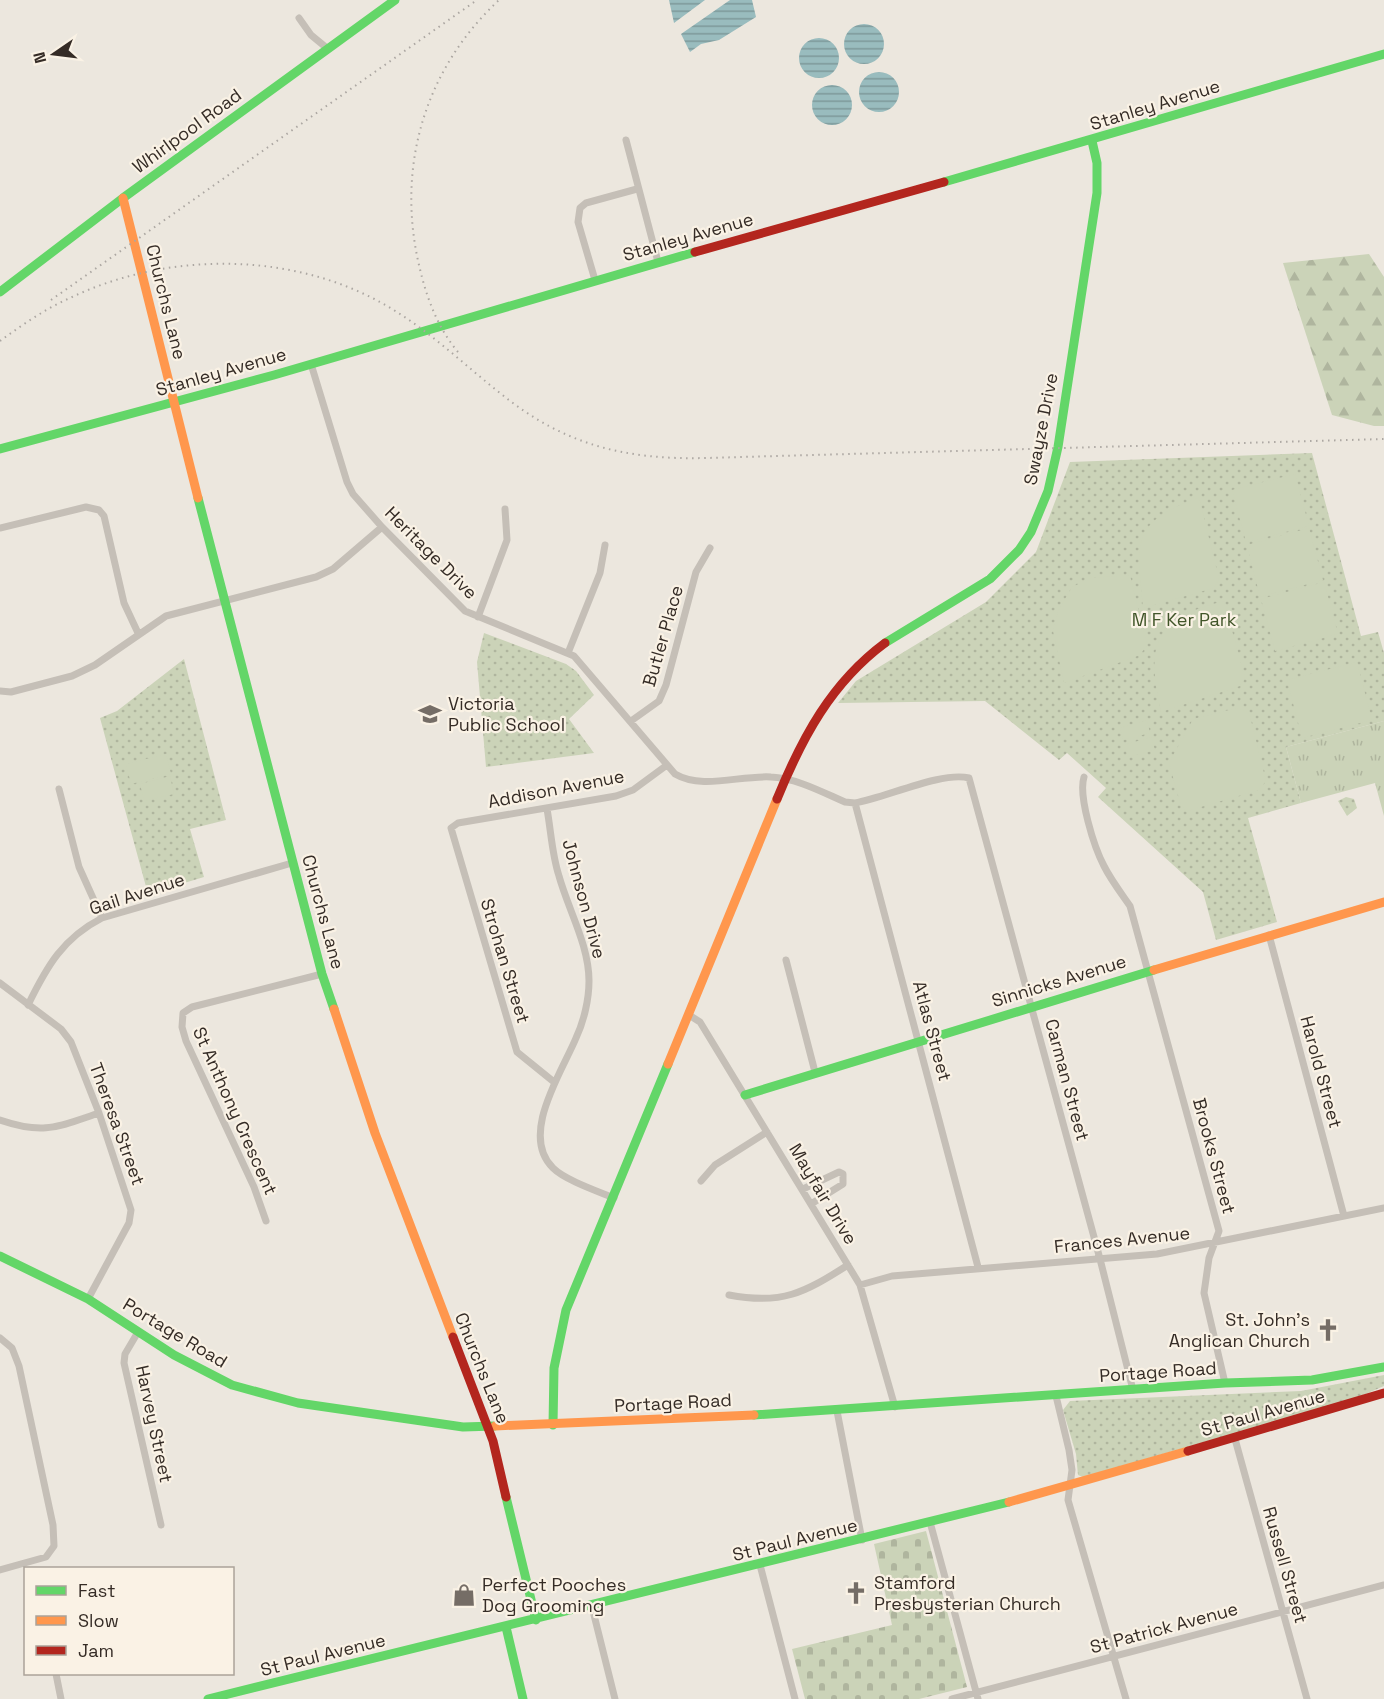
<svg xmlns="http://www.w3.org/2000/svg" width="1384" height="1699" font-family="'Space Grotesk',sans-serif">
<defs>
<pattern id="grass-tufts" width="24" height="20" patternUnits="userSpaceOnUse" patternTransform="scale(1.5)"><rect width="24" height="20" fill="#cbd3b8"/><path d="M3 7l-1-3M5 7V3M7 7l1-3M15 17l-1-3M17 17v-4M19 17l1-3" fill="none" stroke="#afb59e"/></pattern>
<pattern id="forest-firs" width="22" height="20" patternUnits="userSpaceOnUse" patternTransform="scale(1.5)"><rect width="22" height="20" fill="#cbd3b8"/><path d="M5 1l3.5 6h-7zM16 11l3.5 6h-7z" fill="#afb59e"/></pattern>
<pattern id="cemetery-stones" width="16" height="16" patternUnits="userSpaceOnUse" patternTransform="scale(1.5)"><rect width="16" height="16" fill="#cbd3b8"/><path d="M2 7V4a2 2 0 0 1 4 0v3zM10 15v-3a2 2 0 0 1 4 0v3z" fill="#afb59e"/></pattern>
<pattern id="park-dots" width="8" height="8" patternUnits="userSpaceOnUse" patternTransform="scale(1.5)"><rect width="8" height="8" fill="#cbd3b8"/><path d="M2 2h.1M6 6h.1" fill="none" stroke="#afb59e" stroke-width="1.8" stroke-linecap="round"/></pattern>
<pattern id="water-rules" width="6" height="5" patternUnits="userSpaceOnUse" patternTransform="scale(1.5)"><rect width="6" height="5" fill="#99bcbe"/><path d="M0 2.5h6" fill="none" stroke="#7e999a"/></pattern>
</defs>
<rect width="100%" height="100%" fill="#ece7de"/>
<!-- grass -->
<path fill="url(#grass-tufts)" d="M1384 721V816L1375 783 1301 803 1286 747Z"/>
<!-- forest -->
<path fill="url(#forest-firs)" d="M1369 254 1384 277V426H1374L1332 415 1283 263Z"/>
<!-- cemetery -->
<path fill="url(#cemetery-stones)" d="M926 1531 967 1687 919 1699H805L792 1649 892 1625 874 1544Z"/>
<!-- park -->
<path fill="url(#park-dots)" d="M1312 453 1361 636 1378 632 1384 653V721L1286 747 1301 803 1248 818 1277 922 1216 940 1203 892 1098 797 1106 788 1067 753 1059 760 985 701 838 703 856 681 986 602 1036 552 1070 462Z
M484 633 566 664 576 671 594 695 569 719 594 753 486 767 477 662Z
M184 659 226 820 190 829 204 877 148 894 100 718 117 711Z
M1346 797 1354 799 1357 808 1347 816 1338 801Z
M1384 1375V1386L1354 1399 1083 1477 1078 1475 1076 1454 1063 1410 1070 1401 1301 1391Z"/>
<!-- pitch -->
<path fill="#cbd3b8" d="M1295 474 1309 526 1246 542 1232 490Z
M1199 497 1219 579 1214 588 1143 608C1137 539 1130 524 1199 497Z
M1309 528 1323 580 1260 597 1247 545Z
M1130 575 1147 645 1140 655 1064 683 1053 631 1058 611 1072 587 1091 578Z
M1324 582 1338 634 1275 651 1261 599Z
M1224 601 1245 678 1240 686 1161 712C1146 644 1153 619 1224 601Z
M1357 662 1372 720 1302 738 1287 680Z
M1237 708 1249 712 1266 781 1259 790 1187 811 1181 806 1169 763 1193 719Z
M1147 720 1150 733 1123 740 1120 728Z
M1151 737 1155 750 1128 757 1124 745Z
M166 754 171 774 131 784 126 764Z
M170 776 174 794 144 801 140 784Z"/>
<!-- water -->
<path fill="url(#water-rules)" d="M669 0H705L674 23Z
M730 0H752L756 17 719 40 701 44 690 52 681 34Z
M844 44a20 20 0 1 1 40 0a20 20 0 1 1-40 0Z
M799 58a20 20 0 1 1 40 0a20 20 0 1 1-40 0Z
M859 92a20 20 0 1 1 40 0a20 20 0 1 1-40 0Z
M812 105a20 20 0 1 1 40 0a20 20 0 1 1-40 0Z"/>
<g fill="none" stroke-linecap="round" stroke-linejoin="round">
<!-- street -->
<path stroke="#c5bfb7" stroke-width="7" d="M299 18 311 35 328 49
M626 140 658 262
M595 280 578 222 580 208 586 203 637 189
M311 364 347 482 353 494 382 527 465 611 574 656 675 774C702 790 740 775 771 777 796 778 822 792 845 802L855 803C885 798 942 771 969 778L1100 1259 1133 1390
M0 528 86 507 99 510 104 516 124 603 138 633
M478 617 507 540 505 509
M568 653 600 573 605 545
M0 691 11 692 72 676 95 665 166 616 316 577 333 569 382 527
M631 721 659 701 666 685 696 572 710 548
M1084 777C1078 796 1094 847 1104 866 1111 880 1121 893 1130 906L1219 1231 1209 1258 1204 1293 1225 1383
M59 789 79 867 102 918
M855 803 978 1267
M547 809C551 831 552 855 559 876 568 909 589 945 589 981 589 999 584 1021 576 1038 562 1072 519 1135 553 1168 565 1180 597 1191 614 1198
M1269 935 1344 1216
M786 960 815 1072
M0 983 61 1029 71 1042 99 1113 131 1210 129 1223 88 1299
M28 1005C47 966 63 938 102 918L292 863
M689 1015 700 1022 860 1285 895 1407
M554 1082 517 1052 451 828 458 823 616 796 633 790 667 765
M0 1120C44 1135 57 1127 99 1113
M701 1181 715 1165 767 1132
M803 1189 839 1172 843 1174V1184L811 1204
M266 1221 254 1187 186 1041 182 1027 183 1013 192 1007 322 974
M860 1285 892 1276 1157 1254 1384 1208
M729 1295C782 1305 804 1293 848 1265
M138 1332 125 1354 124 1363 161 1525
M0 1338 12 1348 19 1366 53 1525 54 1546 46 1557 0 1570
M1056 1396 1069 1450 1072 1470 1068 1500 1126 1699
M837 1411 862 1540
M1235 1439 1307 1699
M930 1522 978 1699
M760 1565 795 1699
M592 1607 615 1699
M56 1674 61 1699
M952 1699 1384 1585"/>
<!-- fast -->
<path stroke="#63d668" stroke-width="9" d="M944 182 1384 54
M0 292 123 198 395 0
M0 449 274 375 695 252
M198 498 322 974 334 1009
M885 643 990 579 1019 550 1031 532 1048 491 1058 447 1097 193V163L1092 141
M745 1095 1154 970
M0 1256 88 1299 174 1355 232 1385 298 1403 463 1427 495 1426
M754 1415 1225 1383 1312 1380 1384 1367
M553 1425 554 1368 566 1310 668 1064
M506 1497 536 1620
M506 1627 523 1699
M208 1699 1009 1502"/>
<!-- slow -->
<path stroke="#ff974d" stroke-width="9" d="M123 198 198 498
M1154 970 1384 902
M334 1009 375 1133 453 1337
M668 1064 777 799
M495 1426 754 1415
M1009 1502 1188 1451"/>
<!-- jam -->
<path stroke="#b3261e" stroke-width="9" d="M695 252 944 182
M777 799C802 738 831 683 885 643
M453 1337 493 1441 506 1497
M1188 1451 1384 1393"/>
<!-- rail -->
<path stroke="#aca7a2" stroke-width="2" stroke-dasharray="1.5 4.5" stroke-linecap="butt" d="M51 300 477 0
M0 341C22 325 45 309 70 298 172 249 304 251 400 314 436 337 467 367 500 393 564 445 625 460 706 458L1384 439
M458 352C437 327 426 296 419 265 396 166 425 69 499 0"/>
</g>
<!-- icons -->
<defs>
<g id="school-bare" transform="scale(1.8)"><path d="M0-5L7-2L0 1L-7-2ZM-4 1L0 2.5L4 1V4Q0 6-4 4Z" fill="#756d66" stroke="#faf2e5" stroke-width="2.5" paint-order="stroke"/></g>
<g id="church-bare" transform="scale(1.8)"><path d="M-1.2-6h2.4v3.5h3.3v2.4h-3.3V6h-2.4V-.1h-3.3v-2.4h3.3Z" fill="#756d66" stroke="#faf2e5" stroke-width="2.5" paint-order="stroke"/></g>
<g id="shop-bare" transform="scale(1.8)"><path d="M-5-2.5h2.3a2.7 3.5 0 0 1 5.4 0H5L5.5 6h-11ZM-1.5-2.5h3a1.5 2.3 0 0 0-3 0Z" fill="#756d66" stroke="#faf2e5" stroke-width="2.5" paint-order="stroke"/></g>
</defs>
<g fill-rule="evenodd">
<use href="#school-bare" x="430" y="714"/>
<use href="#church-bare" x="1328" y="1330"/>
<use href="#church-bare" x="856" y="1593"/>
<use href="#shop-bare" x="464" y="1595"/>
</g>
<g text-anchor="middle" stroke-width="4.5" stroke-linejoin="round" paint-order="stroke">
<!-- street labels -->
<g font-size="18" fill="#352c26" stroke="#faf2e5">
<text transform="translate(1155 105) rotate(-17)" y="6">Stanley Avenue</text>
<text transform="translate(187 131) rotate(-36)" y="6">Whirlpool Road</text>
<text transform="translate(688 237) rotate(-16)" y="6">Stanley Avenue</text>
<text transform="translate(166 302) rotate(76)" y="6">Churchs Lane</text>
<text transform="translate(221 372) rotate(-16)" y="6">Stanley Avenue</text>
<text transform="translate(1041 429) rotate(-79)" y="6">Swayze Drive</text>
<text transform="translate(431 553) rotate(45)" y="6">Heritage Drive</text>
<text transform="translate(663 636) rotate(-74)" y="6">Butler Place</text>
<text transform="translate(556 789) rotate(-11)" y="6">Addison Avenue</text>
<text transform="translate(137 894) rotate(-18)" y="6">Gail Avenue</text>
<text transform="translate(584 899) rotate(75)" y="6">Johnson Drive</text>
<text transform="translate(323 912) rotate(75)" y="6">Churchs Lane</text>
<text transform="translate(505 961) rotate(73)" y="6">Strohan Street</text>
<text transform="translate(1059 981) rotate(-17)" y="6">Sinnicks Avenue</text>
<text transform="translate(932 1031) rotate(75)" y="6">Atlas Street</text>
<text transform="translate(1321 1072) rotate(75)" y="6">Harold Street</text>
<text transform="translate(1067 1080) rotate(75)" y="6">Carman Street</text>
<text transform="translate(235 1111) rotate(66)" y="6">St Anthony Crescent</text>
<text transform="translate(117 1124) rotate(70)" y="6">Theresa Street</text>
<text transform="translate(1214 1156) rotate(75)" y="6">Brooks Street</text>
<text transform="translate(823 1194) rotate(59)" y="6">Mayfair Drive</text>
<text transform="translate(1122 1240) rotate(-6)" y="6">Frances Avenue</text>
<text transform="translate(175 1333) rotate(31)" y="6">Portage Road</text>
<text transform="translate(482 1368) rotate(68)" y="6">Churchs Lane</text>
<text transform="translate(1158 1372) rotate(-4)" y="6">Portage Road</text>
<text transform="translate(673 1403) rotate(-3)" y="6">Portage Road</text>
<text transform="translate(1263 1413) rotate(-16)" y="6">St Paul Avenue</text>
<text transform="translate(154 1424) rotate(78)" y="6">Harvey Street</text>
<text transform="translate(795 1540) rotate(-14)" y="6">St Paul Avenue</text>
<text transform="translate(1285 1565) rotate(74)" y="6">Russell Street</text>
<text transform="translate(1164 1628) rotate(-15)" y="6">St Patrick Avenue</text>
<text transform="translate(323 1655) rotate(-14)" y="6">St Paul Avenue</text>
</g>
<!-- park labels -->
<g font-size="18" fill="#415529" stroke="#faf2e5">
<text x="1184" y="626">M F Ker Park</text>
</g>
<!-- poi labels -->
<g font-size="18" fill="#352c26" stroke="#faf2e5" text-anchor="start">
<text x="448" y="710">Victoria<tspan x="448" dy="21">Public School</tspan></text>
<text x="1310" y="1326" text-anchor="end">St. John's<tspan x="1310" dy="21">Anglican Church</tspan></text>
<text x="874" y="1589">Stamford<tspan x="874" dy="21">Presbysterian Church</tspan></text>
<text x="482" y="1591">Perfect Pooches<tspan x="482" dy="21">Dog Grooming</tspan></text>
</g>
</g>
<!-- legend -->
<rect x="24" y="1567" width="210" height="108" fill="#faf2e5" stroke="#aba399" stroke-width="1.5"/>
<rect x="36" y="1586" width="30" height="9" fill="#63d668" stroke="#aba399" stroke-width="1.5"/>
<text x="78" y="1597" font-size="18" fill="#352c26">Fast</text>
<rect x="36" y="1616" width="30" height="9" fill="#ff974d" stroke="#aba399" stroke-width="1.5"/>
<text x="78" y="1627" font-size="18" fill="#352c26">Slow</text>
<rect x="36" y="1646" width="30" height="9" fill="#b3261e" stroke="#aba399" stroke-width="1.5"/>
<text x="78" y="1657" font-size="18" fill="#352c26">Jam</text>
<!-- north arrow -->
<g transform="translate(54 54) rotate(256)" stroke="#faf2e5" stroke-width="4.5" paint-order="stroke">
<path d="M0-4.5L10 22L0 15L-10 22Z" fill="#352c26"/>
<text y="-9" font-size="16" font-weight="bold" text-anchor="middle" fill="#352c26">N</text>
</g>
</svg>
